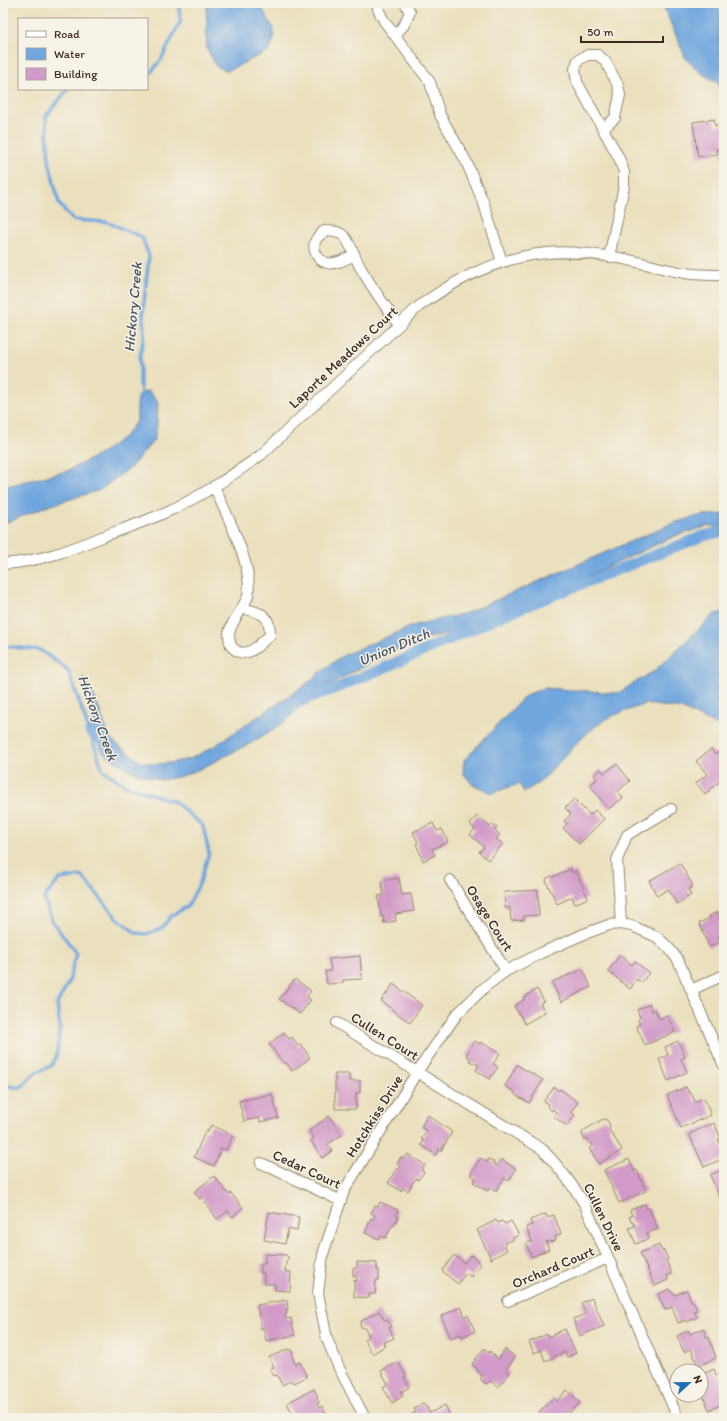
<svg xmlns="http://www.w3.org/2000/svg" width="727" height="1421" font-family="Itim,sans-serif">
<rect width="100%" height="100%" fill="#f7f3e8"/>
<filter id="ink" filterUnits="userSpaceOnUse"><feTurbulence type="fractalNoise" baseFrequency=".025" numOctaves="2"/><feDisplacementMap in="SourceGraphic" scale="8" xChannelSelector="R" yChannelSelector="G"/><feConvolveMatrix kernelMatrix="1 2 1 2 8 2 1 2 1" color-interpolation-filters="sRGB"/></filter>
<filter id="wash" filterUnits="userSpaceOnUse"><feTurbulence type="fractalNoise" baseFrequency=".012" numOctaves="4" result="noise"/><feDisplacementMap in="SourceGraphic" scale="16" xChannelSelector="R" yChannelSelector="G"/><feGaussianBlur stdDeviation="0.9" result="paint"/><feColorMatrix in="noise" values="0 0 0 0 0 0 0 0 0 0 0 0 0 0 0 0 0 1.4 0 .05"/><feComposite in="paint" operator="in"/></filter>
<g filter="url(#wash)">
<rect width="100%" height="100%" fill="#eae0be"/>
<!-- water -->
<path fill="#70a6de" stroke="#56687e" d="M208 3H259L274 29V40L269 51 227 71 216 66 206 47 207 43 205 31 207 25 206 13Z
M662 3H724V87L701 73 686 59Z
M148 390 158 402 157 426 154 440 131 467 100 490 42 508 3 524V487L67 471 102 453 125 436 137 420V397Z
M724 514V527L708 526 675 536 518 608 474 625 450 633 414 641 327 685 307 700 286 721 253 742 200 769 182 776 162 780 139 774 126 768 103 753 97 740 94 727 91 703 83 677 95 698 107 731 113 741 126 751 141 762 153 764 169 763 190 759 213 747 251 721 304 686 321 671 344 655 415 625 466 613 673 523 702 515Z
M724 612V729L683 709 646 704 612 716 596 726 582 738 540 782 524 792 519 784 491 793 472 784 463 773 464 760 526 695 544 688 618 693 654 671 715 614Z"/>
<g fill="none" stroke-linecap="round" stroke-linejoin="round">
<!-- stream -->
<path stroke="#70a6de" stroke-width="3.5" d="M147 77 161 60 181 20 178 3
M68 89 46 116 49 161 55 187 59 204 73 220 107 222 142 237 149 256 143 312 144 336 140 356V385L142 398
M3 646 40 650 68 670 103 770 125 785 175 802 203 826 209 853 200 882 188 906 172 915 162 928 147 934 136 933 117 918 82 876 60 879 44 898 52 921 76 953 69 982 57 1004 60 1028 56 1058 51 1066 35 1073 20 1088 3 1085
M3 1023 5 1026V1042L3 1045"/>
<!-- canal -->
<path stroke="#70a6de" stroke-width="11" d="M300 702 307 698 336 688 410 657 501 616 703 536 724 531
M90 731 108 746"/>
</g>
<g id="blocks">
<!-- building -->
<path fill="#d29ac8" d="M714 119 715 126 724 125V158H722L721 148 716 149 717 154 698 157 693 122Z
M711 749 715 754 718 752 723 757 724 756V783L721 785 719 782 705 794 696 783 707 774 696 761Z
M617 764 630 781 618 791 623 798 608 809 590 785 597 779 594 775 601 769 604 773Z
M574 799 590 815 595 810 604 819 579 844 563 828 567 824 564 821 571 814 565 808Z
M477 816 490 827 492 824 497 828 495 830 500 835 496 839 503 844 488 860 479 852 484 847 470 835 475 829 470 824Z
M433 823 437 831 442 829 448 842 432 849 435 855 423 861 416 844 418 843 413 832Z
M680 863 692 884V887L688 890 691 895 677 904 668 889 657 896 649 881Z
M571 869 572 873 576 871 588 898 575 904 572 897 557 904 546 881 547 878 551 876 553 877Z
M399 878 402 895 411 894 414 911 395 914 396 921 384 923 383 916 381 917 378 896 384 895 381 881Z
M538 890 539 915 524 916V920L511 921 510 908H505L504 892Z
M718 912V914L724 912V933L718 936 721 942 709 947 699 923 710 918 709 916Z
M620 955 632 965 635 961 649 973 641 983 637 979 630 989 608 971Z
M360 956 362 979 343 980V983L327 984 325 971H331L329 959Z
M583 969 591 987 561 1002 552 982Z
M295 979 311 991 307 997 311 1000 300 1014 279 999Z
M393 984 422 1005 410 1023 381 1001Z
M537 989 544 1001 540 1003 545 1012 525 1024 514 1006 524 1000 523 998Z
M650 1004 652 1011 655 1009 659 1019 667 1015 675 1032 645 1045 636 1026 640 1024 638 1020 640 1017 637 1010Z
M284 1032 289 1039 292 1037 298 1046 301 1044 310 1058 292 1071 286 1062 284 1064 269 1044Z
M475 1041 480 1044 481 1042 500 1054 493 1064 498 1067 490 1079 476 1070 479 1065 469 1061 471 1059 466 1055Z
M678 1041 685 1057 681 1059 687 1072 668 1081 659 1059 668 1055 665 1047Z
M517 1065 543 1080 529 1103 514 1094 515 1092 505 1086Z
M335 1074H349V1081H360V1093H356V1109H335Z
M554 1087 559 1091 560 1089 578 1102 571 1112 575 1115 567 1126 553 1116 556 1112 553 1109 552 1111 547 1107 549 1104 544 1101Z
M686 1087 689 1093 691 1092 695 1102 704 1098 711 1115 681 1128 667 1095Z
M272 1094 278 1118 260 1122 259 1118 244 1121 239 1101Z
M428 1115 452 1132 441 1151 439 1149 436 1155 421 1145 424 1140 421 1139 427 1131 421 1127Z
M329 1116 342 1135 328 1144 333 1151 322 1158 311 1141 314 1139 309 1131Z
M603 1119 607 1120 610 1125 609 1129 622 1150 599 1164 589 1148 593 1146 589 1139H585L582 1135 583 1131Z
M714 1123 721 1138 718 1139 724 1152V1158L704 1167 689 1134Z
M211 1125 233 1135 226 1150 221 1148 214 1166 194 1157 206 1130 208 1131Z
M408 1154 425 1165 421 1170 424 1172 418 1180 416 1178 408 1191 403 1188 401 1191 388 1183 396 1169 398 1170 401 1166 397 1164 401 1157 404 1159Z
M481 1158 487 1162 489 1159 494 1162V1164L497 1166 501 1159 516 1169 509 1181 504 1178 496 1191 490 1187 488 1191 473 1182 476 1178 470 1175Z
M629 1159 634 1171 637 1170 646 1191 619 1203 604 1170Z
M724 1169V1208L710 1175Z
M214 1176 229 1195 231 1193 243 1208 232 1217 228 1211 217 1219 202 1197 200 1199 194 1192Z
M380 1202 398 1210 396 1215 398 1217 394 1226 392 1225 386 1238 380 1236 379 1239 365 1233 371 1218 373 1219 375 1215 371 1213 375 1206 378 1207Z
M645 1204 647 1209 649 1208 658 1229 647 1233 649 1238 636 1244 629 1228 635 1226 633 1222 632 1223 629 1217 632 1216 630 1210Z
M269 1212 299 1217 297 1231 288 1229 285 1244 264 1240Z
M546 1214 548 1218 554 1215 561 1234 555 1237 556 1240 550 1242 549 1241 546 1242 549 1249 532 1257 526 1244 532 1241 526 1227 532 1225 530 1220Z
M496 1220 498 1223 502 1221 505 1224 511 1221 519 1235 513 1238V1240L504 1243 507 1250 491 1259 477 1230Z
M659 1245 662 1251 664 1250 668 1259 666 1260 672 1274 667 1276 668 1280 655 1286 640 1253Z
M265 1254 286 1255 288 1257V1260L286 1262 285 1271 291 1272 290 1291 275 1290V1284H264V1273H261V1264H265Z
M454 1255 464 1263 471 1255 481 1264 471 1277 466 1273 458 1284 442 1271Z
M357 1262 377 1263V1270H379V1280H376L375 1294H369V1298L354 1297V1280L357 1281V1276H353V1268H357Z
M670 1289 672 1293H674L675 1295 687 1290 691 1301H693L697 1310 694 1311 697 1317 687 1322 686 1320 678 1323 672 1307 665 1310 658 1294Z
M592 1298 604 1326 580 1336 573 1319 586 1314 581 1303Z
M287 1300 288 1309H286L287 1314 285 1315 286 1319 291 1318 295 1335 266 1341 264 1328 261 1329 257 1305Z
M461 1307 465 1316 468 1315 475 1331 462 1337 461 1334 451 1338 441 1316Z
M379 1311 384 1320 387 1319 392 1327 389 1328 394 1338 383 1343 385 1346 372 1354 364 1339 369 1336 365 1328 361 1327 360 1324 361 1321Z
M703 1328 707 1338 709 1337 716 1358 698 1366 691 1349 684 1352 677 1336 688 1330 690 1334Z
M565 1329 576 1353 567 1357 565 1352 545 1361 541 1350 534 1353 529 1342 547 1334 548 1337Z
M484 1348 489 1353 490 1351 498 1359 505 1349 515 1357 506 1370 510 1373 498 1387 490 1381 486 1384 481 1380V1377L482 1375 477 1371 478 1370 472 1364Z
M289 1349 291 1350 293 1353 292 1356 295 1364 300 1362 307 1377 294 1383 292 1380 282 1385 277 1375 274 1376 270 1368 274 1367 269 1357Z
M398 1362 406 1376 404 1377 409 1387 401 1392 403 1396 392 1403 383 1387 388 1384 381 1371Z
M714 1369 716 1375 719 1374 723 1383 720 1384 724 1393V1399L721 1400 723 1404 709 1410 701 1391V1375Z
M314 1389 318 1397 317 1398 319 1403 317 1404 319 1408 322 1406 328 1418H295L287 1403Z
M567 1390 580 1403 568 1414 572 1418H545L539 1412 553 1398 557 1401Z
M422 1404 426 1406 430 1413 445 1405 451 1418H404L416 1412 414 1409Z"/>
</g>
</g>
<g filter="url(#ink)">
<use href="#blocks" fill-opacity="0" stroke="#92856e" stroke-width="1"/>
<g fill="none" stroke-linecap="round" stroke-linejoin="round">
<!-- street casing -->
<g stroke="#92856e" stroke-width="12">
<path id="street" d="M380 3 378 9 384 21 430 82 440 115 466 161 484 204 502 262
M395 35 404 25 410 12 405 3
M603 129 615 118 620 95 618 85 605 61 598 55H588L578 60 575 69 577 82 619 158 624 172V186L609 257
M354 255C346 259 336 265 327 263 316 260 311 247 317 238 319 236 322 233 324 231 331 231 339 231 345 237 350 243 356 259 360 267 372 287 384 306 399 324
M214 486C226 514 254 566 248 596 245 606 229 625 229 634 229 638 230 643 231 646 233 648 237 652 239 652 251 656 262 642 270 635 270 613 261 613 242 608
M3 564C38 562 70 550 102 537 123 529 144 522 164 513 199 498 230 477 261 455L418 307C456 279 499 257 547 253 569 251 592 254 614 257 638 261 661 269 685 273 697 275 711 275 724 275
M450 880 506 971
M621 924 617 860 627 835 671 809
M691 990 724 975
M337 1023 542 1149C560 1168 572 1183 585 1205L678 1418
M261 1163 341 1201
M508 1301 608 1258
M365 1418 339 1368 327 1339 318 1293 323 1254 344 1191 417 1072 457 1014 486 986 506 971 541 953 584 934 609 925 621 924 632 926 657 937 668 947 678 960 724 1066"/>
</g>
<!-- street -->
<use href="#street" stroke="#fff" stroke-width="10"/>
</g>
</g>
<g text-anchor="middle" stroke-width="3" stroke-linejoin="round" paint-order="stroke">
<!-- street labels -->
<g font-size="14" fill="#3b2a1e" stroke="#f7f3e8">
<text transform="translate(343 357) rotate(-43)" y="5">Laporte Meadows Court</text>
<text transform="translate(490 918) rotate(58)" y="5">Osage Court</text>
<text transform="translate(385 1036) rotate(32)" y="5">Cullen Court</text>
<text transform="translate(374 1116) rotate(-58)" y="5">Hotchkiss Drive</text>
<text transform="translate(307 1169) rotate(25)" y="5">Cedar Court</text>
<text transform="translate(604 1217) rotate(64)" y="5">Cullen Drive</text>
<text transform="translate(553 1267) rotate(-23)" y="5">Orchard Court</text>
</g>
<!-- water labels -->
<g font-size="15" font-style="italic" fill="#4e5561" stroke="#f7f3e8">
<text transform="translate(133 307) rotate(-85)" y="5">Hickory Creek</text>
<text transform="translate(394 647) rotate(-23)" y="5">Union Ditch</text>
<text transform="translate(98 718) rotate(70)" y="5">Hickory Creek</text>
</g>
</g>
<!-- margin -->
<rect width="727" height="1421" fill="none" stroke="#f7f3e8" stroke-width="16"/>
<!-- legend -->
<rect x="18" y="18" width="130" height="72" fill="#f7f3e8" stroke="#aca397"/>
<rect x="26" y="31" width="20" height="6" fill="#ffffff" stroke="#aca397"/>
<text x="54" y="38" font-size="12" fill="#3b2a1e">Road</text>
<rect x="26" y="48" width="20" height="12" fill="#70a6de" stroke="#aca397"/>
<text x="54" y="58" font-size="12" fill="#3b2a1e">Water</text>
<rect x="26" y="68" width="20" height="12" fill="#d29ac8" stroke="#aca397"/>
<text x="54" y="78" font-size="12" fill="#3b2a1e">Building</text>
<!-- north arrow -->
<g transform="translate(689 1383) rotate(68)"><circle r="19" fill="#f7f3e8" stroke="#aca397"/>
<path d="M0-3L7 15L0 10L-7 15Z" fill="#1f6fb2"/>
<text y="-6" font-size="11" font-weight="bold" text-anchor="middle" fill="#3b2a1e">N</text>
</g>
<!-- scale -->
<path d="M581 36v6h82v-6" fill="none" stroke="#3b2a1e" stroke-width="2"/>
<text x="587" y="36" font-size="12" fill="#3b2a1e" stroke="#f7f3e8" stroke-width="3" paint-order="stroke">50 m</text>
</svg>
